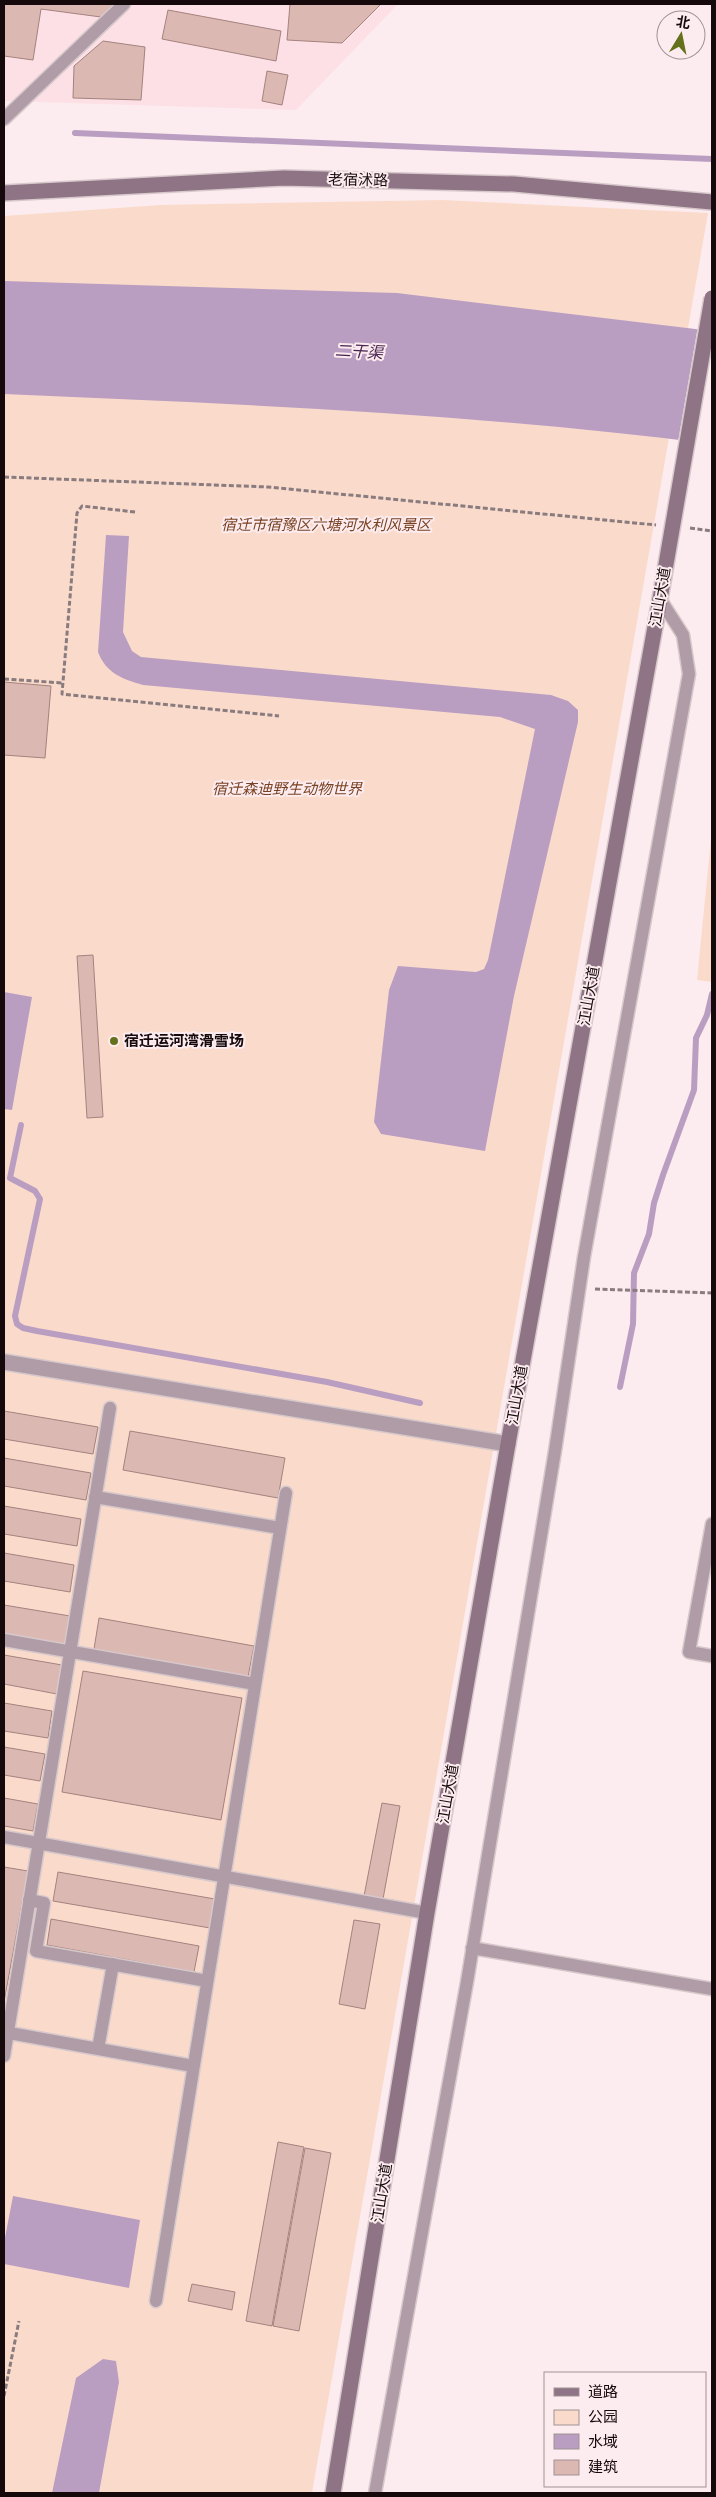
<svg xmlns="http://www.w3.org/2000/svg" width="716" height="2497" font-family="'Playfair Display','Noto Sans SC',serif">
<rect width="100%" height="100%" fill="#fcecef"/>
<!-- built -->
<path fill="#fce0e5" d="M4 4H398L296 110 4 101Z"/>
<!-- green -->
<path fill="#fadbcb" d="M442 200 708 213 312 2493H4V216L160 205Z
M712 829V982L697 980Z"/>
<!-- water -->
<path fill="#ba9ec2" d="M4 281 397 293 712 331V444C478 414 240 404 4 394Z
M106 535 129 536 123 632 132 651 141 657 551 695 568 701 578 710V722L514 996 485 1151 381 1134 374 1122 389 990 398 966 476 972 484 969 488 960 535 729 500 717 143 685C122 679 106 673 98 652Z
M4 992 32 997 12 1110 4 1109Z
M13 2196 140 2220 129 2288 4 2264V2243Z
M103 2359 116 2361 119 2382 99 2493H52L76 2378Z"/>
<!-- pier -->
<path fill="#fcecef" d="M698 326 712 328V446L678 442Z"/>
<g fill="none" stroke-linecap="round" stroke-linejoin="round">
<!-- stream -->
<path stroke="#ba9ec2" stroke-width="6" d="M75 133 712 159
M21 1125 10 1178 35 1191 40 1199 15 1316 17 1324 23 1328 37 1331 327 1382 420 1403
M620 1387 633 1324 634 1273 649 1234 654 1203 663 1175 694 1090 696 1038 707 1015 712 994"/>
</g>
<!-- building -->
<path fill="#dcb8b3" stroke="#a4827e" d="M4 4H114L101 17 41 9 33 60 4 56Z
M290 4H381L342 43 287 40Z
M168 10 281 31 276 61 162 39Z
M103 41 145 47 141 100 73 98 74 66Z
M267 71 288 75 282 105 262 101Z
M4 682 51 686 45 758 4 755Z
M93 955 103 1117 87 1118 77 956Z
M4 1411 98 1427 93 1454 4 1439Z
M130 1431 285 1458 278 1498 123 1470Z
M4 1458 91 1473 86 1500 4 1486Z
M4 1506 81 1519 77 1546 4 1534Z
M4 1553 74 1565 70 1592 4 1581Z
M4 1605 70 1616 65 1645 4 1634Z
M99 1618 254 1646 248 1677 94 1649Z
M4 1655 62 1665 57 1694 4 1684Z
M83 1671 242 1698 221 1820 62 1792Z
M4 1703 52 1711 48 1738 4 1731Z
M4 1747 45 1754 40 1781 4 1775Z
M4 1798 38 1804 33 1831 4 1826Z
M382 1803 400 1806 383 1899 364 1896Z
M4 1867 28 1871 4 2002Z
M58 1872 215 1899 210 1928 53 1901Z
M51 1919 199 1946 194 1972 47 1945Z
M354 1920 380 1924 365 2009 339 2004Z
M278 2142 304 2147 272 2326 246 2321Z
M305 2148 331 2153 299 2331 273 2326Z
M192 2284 235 2292 232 2310 188 2301Z"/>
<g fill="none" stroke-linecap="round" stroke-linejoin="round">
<!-- lane casing -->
<g stroke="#d7c8cb" stroke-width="15">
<path id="lane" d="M4 119 124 4
M95 1497 280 1528
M712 1524 689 1652 712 1656
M4 1640 255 1684
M4 1837 427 1913
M29 1900 44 1903 36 1951 207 1981
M472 1948 712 1989
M4 2032 193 2066
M98 2049 113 1964
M4 2056 110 1408
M156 2301 286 1493
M375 2493 467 1982 555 1451 584 1257 689 674 683 635 660 599"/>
</g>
<!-- street casing -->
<g stroke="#d7c8cb" stroke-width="18">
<path id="street" d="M4 1362 508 1444"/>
</g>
<!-- secondary casing -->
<g stroke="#d7c8cb" stroke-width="18">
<path id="secondary" d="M4 193 284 178 514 184 712 202
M333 2493 427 1913 508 1444 660 599"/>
</g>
<!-- path -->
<path stroke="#897b7e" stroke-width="3" stroke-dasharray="5 2.5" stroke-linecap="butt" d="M4 477 268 487 656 525
M135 512 82 506 77 513 62 694 279 716
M690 528 712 531
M4 679 63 683
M595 1289 712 1293
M4 2396 19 2321"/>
<!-- lane -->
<use href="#lane" stroke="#af9ca7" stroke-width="12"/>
<!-- street -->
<use href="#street" stroke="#af9ca7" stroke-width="15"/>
<!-- secondary -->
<use href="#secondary" stroke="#8e7484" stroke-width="15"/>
<!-- secondary-bridge casing -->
<g stroke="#d7c8cb" stroke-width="18" stroke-linecap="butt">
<path id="secondary-bridge" d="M660 599 712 298"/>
</g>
<!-- secondary-bridge -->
<use href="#secondary-bridge" stroke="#8e7484" stroke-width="15"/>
</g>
<!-- markers -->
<circle fill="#65701a" stroke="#fcecef" stroke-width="2" cx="114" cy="1041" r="5"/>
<g text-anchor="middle" stroke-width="4" stroke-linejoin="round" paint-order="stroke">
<!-- street labels -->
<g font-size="15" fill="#15090c" stroke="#fcecef">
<text transform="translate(358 180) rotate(1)" y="5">老宿沭路</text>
<text transform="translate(660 597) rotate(-80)" y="5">江山大道</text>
<text transform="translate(589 996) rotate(-80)" y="5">江山大道</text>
<text transform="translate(517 1395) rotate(-80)" y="5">江山大道</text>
<text transform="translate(448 1794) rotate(-80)" y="5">江山大道</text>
<text transform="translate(382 2193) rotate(-81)" y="5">江山大道</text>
</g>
<!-- park labels -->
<g font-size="15" font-style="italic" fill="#794222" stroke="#fcecef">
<text x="326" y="530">宿迁市宿豫区六塘河水利风景区</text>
<text x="287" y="794">宿迁森迪野生动物世界</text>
</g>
<!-- poi labels -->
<g font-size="15" font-weight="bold" fill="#15090c" stroke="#fcecef" text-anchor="start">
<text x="124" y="1046">宿迁运河湾滑雪场</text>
</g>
<!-- water labels -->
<g font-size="16" font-style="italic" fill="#46224f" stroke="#fcecef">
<text transform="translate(359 351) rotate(3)" y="6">二干渠</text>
</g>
</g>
<!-- border -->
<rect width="716" height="2497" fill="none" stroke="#15090c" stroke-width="10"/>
<!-- legend -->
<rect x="544" y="2372" width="162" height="115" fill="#fcecef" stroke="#a09194"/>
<rect x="554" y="2388" width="25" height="8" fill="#8e7484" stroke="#a09194"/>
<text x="588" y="2397" font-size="15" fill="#15090c">道路</text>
<rect x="554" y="2410" width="25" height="15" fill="#fadbcb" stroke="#a09194"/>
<text x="588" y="2422" font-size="15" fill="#15090c">公园</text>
<rect x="554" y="2434" width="25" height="15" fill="#ba9ec2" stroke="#a09194"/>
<text x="588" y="2447" font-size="15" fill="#15090c">水域</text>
<rect x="554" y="2460" width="25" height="15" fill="#dcb8b3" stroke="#a09194"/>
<text x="588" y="2472" font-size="15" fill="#15090c">建筑</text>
<!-- north arrow -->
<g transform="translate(681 35) rotate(10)"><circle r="24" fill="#fcecef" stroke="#a09194"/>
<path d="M0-4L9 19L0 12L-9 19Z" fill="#65701a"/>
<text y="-8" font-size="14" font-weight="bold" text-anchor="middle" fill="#15090c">北</text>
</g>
</svg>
